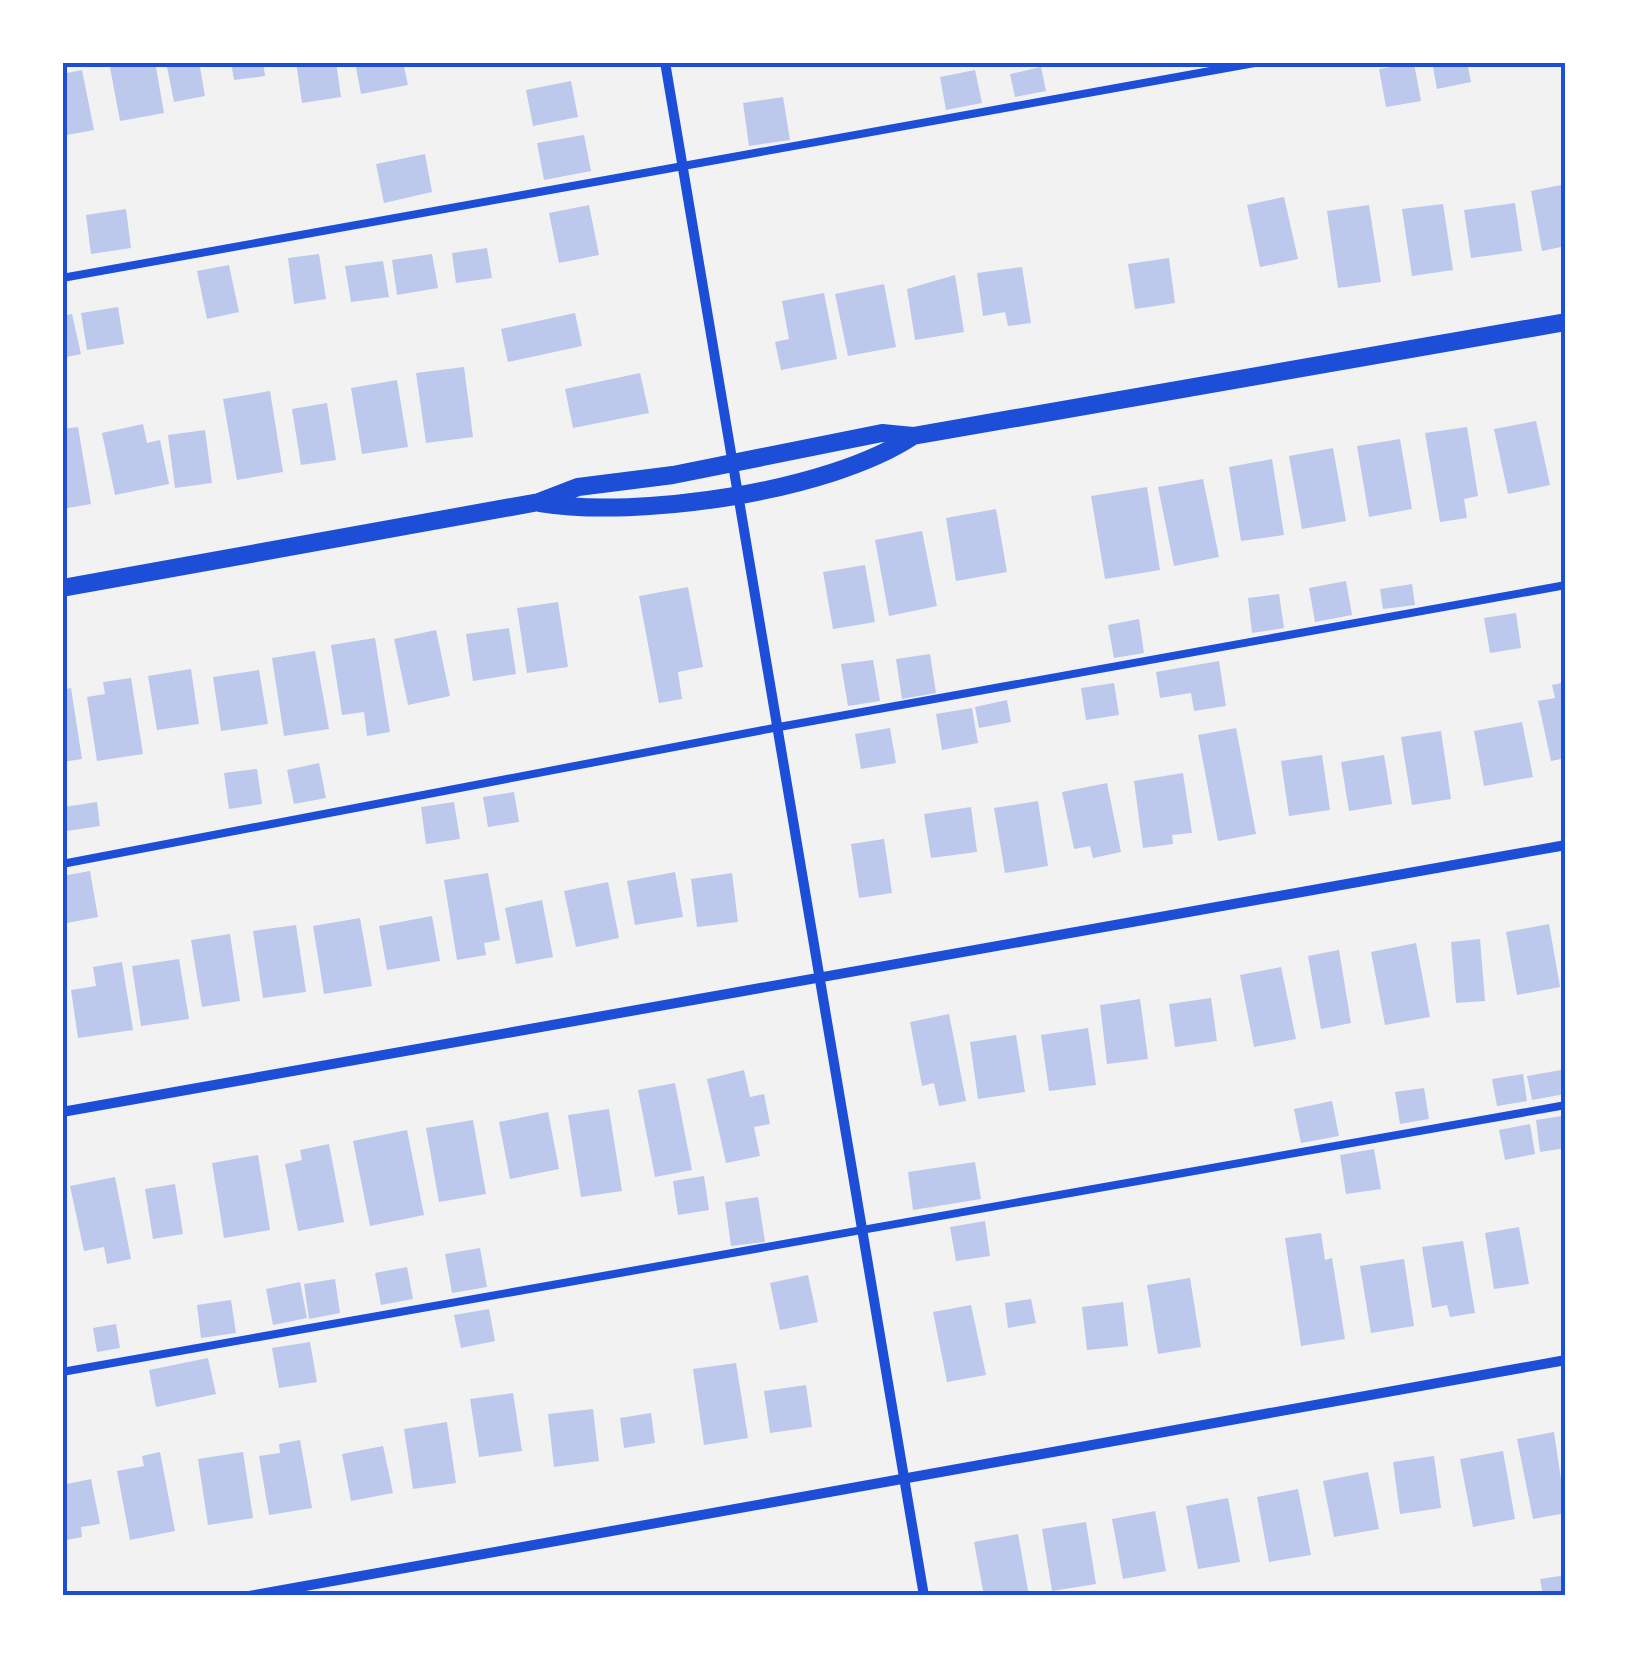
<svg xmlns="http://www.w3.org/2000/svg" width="1628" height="1658" font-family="'Nunito Sans',sans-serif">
<rect width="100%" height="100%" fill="#f2f2f2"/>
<!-- building -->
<path fill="#bdc9ec" d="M109 62H155L164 113 120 121Z
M166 62H199L205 96 174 102Z
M231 62H263L265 76 234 80Z
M296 62H336L341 97 302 103Z
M355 62H403L408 85 361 94Z
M1432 62H1467L1471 82 1437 89Z
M1414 63 1421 101 1386 107 1379 69Z
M1041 67 1046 91 1015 97 1010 74Z
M82 70 94 130 62 136V74Z
M975 70 982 103 946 110 940 77Z
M571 81 578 117 533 126 526 90Z
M783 97 790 140 749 146 743 103Z
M584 135 591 171 544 180 537 143Z
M425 154 432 192 384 203 376 164Z
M1566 184V246L1542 251 1531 191Z
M1284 197 1298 259 1260 267 1247 205Z
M1515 203 1522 251 1471 258 1464 210Z
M1443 204 1453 270 1412 276 1402 209Z
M589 205 599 255 559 263 549 213Z
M1369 205 1381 282 1338 288 1327 211Z
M126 209 131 248 91 254 86 215Z
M487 248 492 278 456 283 452 253Z
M319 254 326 299 294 304 288 258Z
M432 254 438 288 397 295 392 260Z
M1169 258 1175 303 1135 309 1128 264Z
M383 261 389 297 351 302 345 266Z
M229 265 239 312 207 319 197 271Z
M1022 267 1031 323 1008 326 1005 312 983 316 977 273Z
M955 275 964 332 915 340 907 289Z
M884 284 896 347 848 356 835 294Z
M824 293 837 359 781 370 775 342 789 339 782 301Z
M118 307 124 344 87 350 81 313Z
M575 313 582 346 508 362 501 329Z
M72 314 81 354 62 358V316Z
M464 367 473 437 426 443 416 373Z
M640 373 649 413 573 428 565 389Z
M397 380 408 447 362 454 351 388Z
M270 391 283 472 237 480 223 399Z
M327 403 336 460 301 465 292 409Z
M1536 421 1550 485 1508 494 1494 429Z
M143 424 147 443 160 440 169 484 115 495 102 433Z
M78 427 91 504 62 509V429Z
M1467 427 1478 496 1464 499 1467 518 1440 522 1425 433Z
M205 430 212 483 175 488 168 435Z
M1400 439 1412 509 1369 517 1357 446Z
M1333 448 1346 521 1302 529 1289 456Z
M1272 459 1284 535 1241 541 1229 467Z
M1203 479 1219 557 1174 566 1158 487Z
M1147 487 1160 570 1105 579 1091 496Z
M996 509 1007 572 956 581 946 518Z
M922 531 937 606 889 616 875 540Z
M865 565 875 622 833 629 823 572Z
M1346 581 1352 615 1315 622 1309 588Z
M1412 584 1415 605 1383 609 1380 589Z
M688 587 703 667 678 672 682 699 659 703 639 596Z
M1279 594 1284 628 1252 633 1248 598Z
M558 602 568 667 527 673 517 608Z
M1516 613 1521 648 1490 653 1484 618Z
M1139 619 1144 653 1114 658 1108 625Z
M509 628 516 674 473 681 466 634Z
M436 630 450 696 408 705 394 639Z
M375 638 390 732 367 736 364 712 342 715 331 645Z
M315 651 329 729 284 736 272 658Z
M930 654 936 693 902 699 896 659Z
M873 660 880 701 848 706 841 664Z
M1219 661 1226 706 1194 711 1191 693 1160 698 1156 672Z
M191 669 199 724 157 730 148 676Z
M259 670 268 724 221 731 213 677Z
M131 678 143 754 97 761 87 697 105 694 103 682Z
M1566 682V758L1551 761 1538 701 1555 698 1552 685Z
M1114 683 1119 715 1086 720 1081 688Z
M71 688 82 759 62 762V690Z
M1007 700 1011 722 979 728 975 707Z
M972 708 978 743 942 750 936 714Z
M1522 722 1533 777 1484 786 1474 731Z
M890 728 896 763 861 769 855 734Z
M1236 728 1256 834 1218 841 1198 735Z
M1441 731 1451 799 1412 805 1401 737Z
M1322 755 1330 810 1289 816 1281 761Z
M1384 755 1392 804 1349 811 1341 762Z
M319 763 326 798 294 804 287 770Z
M257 769 262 804 229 809 224 773Z
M1183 773 1192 833 1172 835 1173 844 1143 848 1134 781Z
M1107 783 1121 852 1093 858 1090 846 1074 849 1062 792Z
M514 792 519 822 488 827 483 797Z
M1038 801 1048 866 1005 873 994 808Z
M97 802 100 826 67 831 64 807Z
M454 802 460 839 426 844 421 807Z
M971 807 977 852 931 858 924 814Z
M884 839 892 893 859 898 851 844Z
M90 871 98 917 62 924V876Z
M675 872 683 917 635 925 627 881Z
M488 873 500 940 484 943 486 955 457 960 444 880Z
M732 873 738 922 697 927 691 879Z
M608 882 619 938 576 947 564 891Z
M542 900 553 957 516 964 505 908Z
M432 916 440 961 387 970 379 926Z
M360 918 372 986 324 994 313 926Z
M1549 924 1560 987 1517 995 1506 932Z
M296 925 306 992 263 998 253 931Z
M230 934 240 1001 202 1007 191 940Z
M1480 939 1485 1001 1456 1003 1451 942Z
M1416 943 1430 1017 1385 1025 1371 952Z
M1339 950 1351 1023 1321 1029 1308 956Z
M179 959 189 1019 141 1026 132 966Z
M122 962 133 1030 78 1038 71 990 96 986 93 967Z
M1281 967 1296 1039 1254 1047 1240 975Z
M1211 998 1217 1041 1175 1047 1169 1004Z
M1140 999 1148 1059 1107 1064 1100 1005Z
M949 1014 966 1101 939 1106 934 1083 922 1086 910 1022Z
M1088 1028 1096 1085 1049 1091 1041 1035Z
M1016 1035 1025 1092 978 1099 970 1042Z
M744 1070 750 1097 764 1094 770 1124 754 1127 760 1156 726 1163 707 1079Z
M1561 1070 1565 1094 1532 1100 1527 1076Z
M1523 1074 1527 1101 1497 1106 1492 1079Z
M675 1083 692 1170 655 1177 638 1090Z
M1424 1088 1429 1119 1400 1124 1395 1092Z
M1332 1101 1339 1136 1301 1143 1294 1109Z
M609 1109 622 1191 581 1197 568 1115Z
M548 1112 559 1169 510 1179 499 1122Z
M1562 1116 1566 1148 1540 1152 1536 1120Z
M473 1120 486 1194 439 1202 426 1128Z
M1530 1124 1535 1154 1505 1160 1499 1130Z
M407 1130 424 1215 370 1226 353 1141Z
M329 1144 344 1222 298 1231 285 1164 302 1160 300 1150Z
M1374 1149 1381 1189 1346 1194 1340 1155Z
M258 1155 270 1230 224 1238 212 1163Z
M975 1162 981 1199 913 1210 908 1172Z
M704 1176 709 1210 678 1215 673 1181Z
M115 1177 131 1259 107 1264 104 1247 84 1251 70 1186Z
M175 1184 183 1234 153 1239 145 1189Z
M758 1197 765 1242 731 1246 725 1202Z
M985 1221 990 1256 956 1261 950 1227Z
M1519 1227 1529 1284 1494 1289 1485 1233Z
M1321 1233 1325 1260 1332 1258 1345 1339 1301 1346 1285 1238Z
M1463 1241 1475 1313 1450 1317 1447 1305 1432 1308 1422 1247Z
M480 1248 487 1287 452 1293 445 1254Z
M1404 1259 1414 1326 1371 1333 1360 1266Z
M407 1267 413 1299 381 1305 375 1273Z
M808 1275 818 1322 780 1330 770 1283Z
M1190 1278 1201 1347 1158 1354 1147 1285Z
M335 1279 340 1313 309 1319 304 1284Z
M300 1282 307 1318 273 1325 266 1289Z
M1031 1299 1036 1323 1008 1328 1005 1303Z
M231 1300 236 1333 201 1338 197 1305Z
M1123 1302 1128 1346 1087 1350 1082 1307Z
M971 1305 986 1375 947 1382 933 1312Z
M489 1309 495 1341 461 1348 454 1315Z
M116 1324 120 1348 97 1352 93 1328Z
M310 1342 317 1382 279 1388 272 1348Z
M208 1358 216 1394 156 1407 149 1370Z
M736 1363 748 1438 704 1445 693 1369Z
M806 1385 812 1427 770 1433 764 1391Z
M513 1393 522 1451 479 1457 470 1399Z
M593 1409 599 1461 554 1467 548 1414Z
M651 1413 655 1443 624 1448 620 1418Z
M447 1422 456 1483 413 1489 404 1429Z
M1554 1432 1566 1513 1533 1519 1517 1439Z
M300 1440 312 1508 269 1515 259 1456 280 1453 279 1444Z
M383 1446 393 1493 351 1501 342 1454Z
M1503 1451 1515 1519 1473 1527 1460 1459Z
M160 1452 175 1531 130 1540 117 1471 144 1466 142 1456Z
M243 1452 253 1518 208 1525 198 1459Z
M1434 1456 1441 1508 1400 1514 1393 1462Z
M1368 1472 1379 1529 1334 1537 1323 1481Z
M91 1479 100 1524 81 1527 82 1537 62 1541V1485Z
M1298 1489 1311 1555 1269 1562 1257 1497Z
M1228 1498 1240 1562 1198 1569 1186 1506Z
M1155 1511 1166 1571 1123 1579 1112 1519Z
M1086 1522 1096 1584 1052 1591 1042 1529Z
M1018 1534 1029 1596H984L974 1542Z
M1566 1575V1596H1543L1540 1579Z"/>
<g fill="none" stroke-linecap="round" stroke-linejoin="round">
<!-- service -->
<path stroke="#1d4ed8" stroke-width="8" d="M62 278 1260 62
M62 864 779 727 1566 585
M62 1372 1566 1105"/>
<!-- minor -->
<path stroke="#1d4ed8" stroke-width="10" d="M665 62 924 1596
M62 1112 1566 845
M249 1596 1566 1360"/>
<!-- tertiary -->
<path stroke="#1d4ed8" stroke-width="18" d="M540 503C638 519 829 492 913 436
M62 588 539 502 578 487 673 475 882 433 913 436 1566 322"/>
</g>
<!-- border -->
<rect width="1628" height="1658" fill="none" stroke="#ffffff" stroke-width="130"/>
<rect x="65" y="65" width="1498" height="1528" fill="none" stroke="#1d4ed8" stroke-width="4"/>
</svg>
